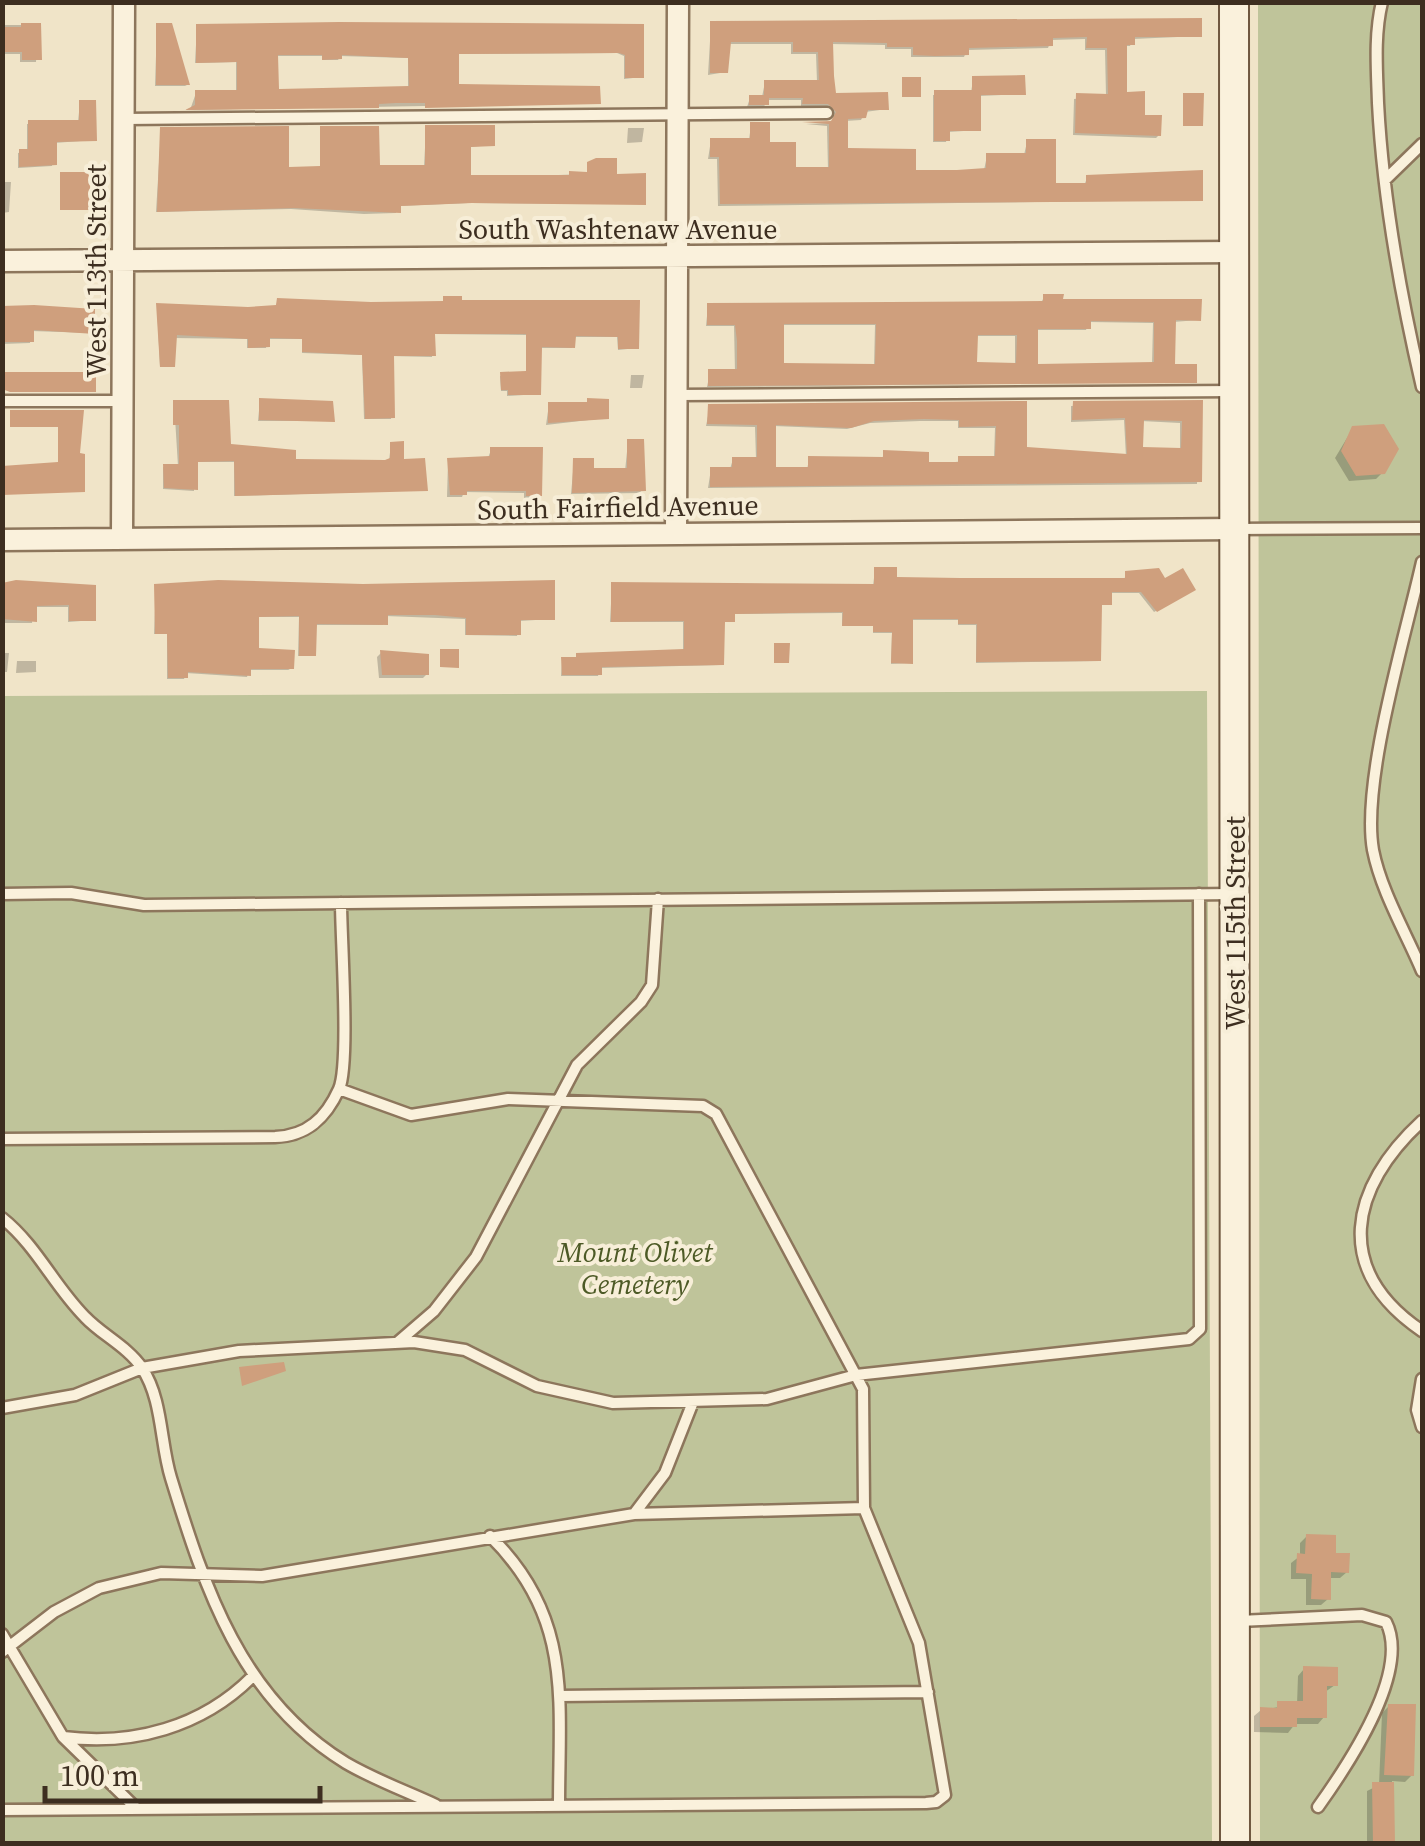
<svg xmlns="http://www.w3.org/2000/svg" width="1425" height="1846" font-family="'Source Serif 4',serif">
<rect width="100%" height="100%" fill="#f0e4c8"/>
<!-- cemetery -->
<path fill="#bfc49a" d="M1258 3H1422V1843H1260Z
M1207 691 1212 1843H3L2 696Z"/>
<!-- shadow -->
<path fill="#0003" fill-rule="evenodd" d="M711 24 1200 36 1133 39 1130 46H1124V95L1159 135 1156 138 1073 135 1074 99 1106 96 1105 50H1085V39L1051 40 1048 48 967 50 964 57H911V49H885V45L831 44 834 95 887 109 865 112 861 120 845 121 846 151 914 172 984 170 987 156 1024 155 1027 142 1054 185 1084 186 1087 178 1201 200 718 206 717 159H708L711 140H749L751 125 794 169 828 170 827 126 806 124 831 123 834 119 829 108 801 106V100H767L764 107H747L750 98 762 97 765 82H817L816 54H791V44H728L726 72 708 75Z
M2 25H38L36 62H20V54H2Z
M157 25 187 85 185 86H155Z
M197 26H641L642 77 624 79V56L617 53 457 54V87L598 103 190 110 196 93H236V62L195 63ZM276 56H322V60H338L340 56 408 58V88L276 92Z
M973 79 1023 94 979 96V130L948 132 946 142H933V95L971 93Z
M80 102 94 140 54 143 52 166 18 168V153L27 151V124L78 122Z
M426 128 492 145 469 147V178L587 174 588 164 615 176 644 204 468 203 398 206 396 213 364 214 291 209 156 212 161 130 286 169H320L321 129 377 167H424Z
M644 128 642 142 627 143 628 128Z
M2 182H11L9 212 2 213Z
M1044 297 1199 320 1173 322 1172 366 1195 382 707 387 710 372H735L734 326H706L708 306 1041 303ZM1089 322 1153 323 1152 365 1035 366V330H1086ZM781 325H875L874 367 781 366ZM976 336H1015V365H974Z
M444 298 459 303 637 302V348L618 350 617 337H573L572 348H539V394L507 396V391H501L500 376 526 374V335L433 334 432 357 391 356V419H364L362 355 302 353V339H267L266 348H247V339L172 338V366L160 367 157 306 275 308 278 300 443 304Z
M2 310 92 333 31 331 30 343 2 344Z
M644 375 642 388H630L631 375Z
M260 400 333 421H258Z
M174 402 229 447 294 461H389L391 444 426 490 234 496V462H195L194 491 163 489V467L178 466Z
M1200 402 1197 484 708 488 711 469H730L733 459H756L755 427 706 426 710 406 1025 404V449L1126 457 1124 420 1071 422V406ZM920 421H958V428H995L994 458 926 465 884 453 882 459H809L807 470H774V426L847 429 870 423ZM1141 421 1180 423V451L1140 450Z
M549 404 606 418 546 425Z
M1353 428 1383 472 1376 479 1349 481 1335 458Z
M628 442 641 493 571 494 574 461 592 470 625 471Z
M491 450 540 495 537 498H524V493L464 492 462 497H447L448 462 488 458Z
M875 570 895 580H1124L1126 574 1191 591 1154 612 1139 593H1109V604L1099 605 1097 661 976 663V625H958V620H911L910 663 891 664 892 633H873V626H842V613L733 614 731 622H723L720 665 600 668 598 676H561L562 660 683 651V622H610L612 585 873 586Z
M2 584 94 588V620L68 622V607H34L32 623H2Z
M156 587 552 619 519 621 517 636 465 635V619L385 616 383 625H314L312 656H298L299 617H256V651L290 670H249L247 677 186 673 184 679H167V634H154Z
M2 653H9L7 672H2Z
M381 653 427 674 423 678H379L377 657Z
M17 661H36V672L16 673Z
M1307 1536 1347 1572 1340 1578H1328V1599L1321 1605H1306V1579H1291V1563L1300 1556V1543Z
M1304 1669 1335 1685 1325 1692 1324 1717 1318 1724H1295L1288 1733 1254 1732V1716L1261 1710 1297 1704 1298 1676Z
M1389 1706 1412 1775 1405 1782 1392 1781V1844H1367V1791L1379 1785 1382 1713Z"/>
<!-- building -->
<path fill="#cf9f7d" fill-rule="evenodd" d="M1202 18V37H1135V45H1127V92L1145 91V115H1162L1161 136 1075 133 1076 93 1108 94 1107 48H1086L1087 37 1053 38V46L969 48V55L935 56 913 55V47H887V43L833 42 834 76 836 93 888 92 889 110H868L866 118 848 119V148L916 149V170H957L986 168V153H1026V139H1056V183H1086V175L1203 170V201L720 204 719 157H710V138H750V122H770V142H796V167H829V124L802 122 831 121 836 112 828 104H802L803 98H769V105H749V95H764V80H819L818 52H793V42H731L728 73H710V21Z
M339 22 644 24V78H625V55L619 53 459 54V84L600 86 601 104 425 108V103H396L379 104V108L185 110 195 105V90H237V62L196 63V24ZM278 55H322V60L342 59V55L408 58 409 86 279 89Z
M21 23H41L42 60H22V52H2V27H21Z
M156 23H172L190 85H156Z
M1025 75 1026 95H981V131H950V141H934V90H972V76Z
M902 77H921V97H902Z
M1183 93H1204L1203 126H1183Z
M79 100H96L97 141 57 142V165L19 167V149H28V120H79Z
M425 125H495V146L471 147V175H569V171L587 172V162L596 158H617V174L646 173V205L472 203 401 206V213L294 208 157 212 160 127 289 126V167L320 166V126H379L380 165H425Z
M60 172H90V210H60Z
M1043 294H1064L1063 299H1202L1201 321 1176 320 1175 364H1197V383L708 386V369H737V341L735 325H707V303L1043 301ZM1091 321 1154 322V362L1038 364V329H1091ZM784 324H876L875 364 784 363ZM978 335H1017L1016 363 977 362Z
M443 296H462V300H640L639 349H618V337L576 336 575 348 542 347 541 395H508V390H501L500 372 526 371V334H435L436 356H394L395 418 365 419 362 355 302 352V339L270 338V347L248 348V339L177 335 175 367H160L156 303 248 307 276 305 277 298 371 302 443 301Z
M34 305 95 309V334L34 330V342H2V306Z
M2 372H96V392H10L2 389Z
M259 398 333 401 335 422 259 420Z
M587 398 609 399V419L548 423V402H587Z
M173 400H229L231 444 296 450V459L385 460 390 458V442L404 441V459L425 458 428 491 235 496 234 461 198 462V490L164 488 163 464H179V425H173Z
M1203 400 1202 482 710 487V467H732V457H757V425L707 424 708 404 1027 401V447L1127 454 1125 418 1072 420 1073 401ZM924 419 959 420V427L996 426 995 456H958V462H929V452L883 450V457L808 456V467H776V425L851 428 874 421ZM1144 420 1182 421 1181 448 1143 447Z
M10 410H84L80 453 85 454V492L2 495V466L58 462V427H10Z
M1384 424 1399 449 1385 474 1356 476 1341 451 1352 426Z
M627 439H644L646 491 572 493 573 458H594V468H627Z
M490 447H543L542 496H526V491H467V495H450L447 458 490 456Z
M874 567H897V577L960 578H1125V571L1159 568 1165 578 1183 568 1196 590 1157 612 1141 592H1112V605H1102L1101 661 976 662 977 624H958V619H913V664L891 663 892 632H873V626H842L843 612 735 614V622H725L724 665 602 667V675H562L561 657H576V653L684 649V621L611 622V582L874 584Z
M16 580 96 585V621H69V605L37 606V622L2 619V583Z
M218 580 363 584 555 580V620H521V635H466V618L435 615H388V625L317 624 316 656H299V616L259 617V648L295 650 294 669H251V676L188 672V678H168L167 634H155L154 584Z
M774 643H790L789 663H774Z
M440 649H459V668L440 667Z
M380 650 429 654V675H382Z
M284 1362 286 1371 242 1386 239 1367Z
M1306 1534 1336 1535V1553H1350L1349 1573 1331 1572V1600L1311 1599 1312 1574 1296 1573 1297 1553 1305 1554Z
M1303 1666 1338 1667V1686H1327V1718H1297V1727H1260V1707L1277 1708V1701H1303Z
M1388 1704H1416L1414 1776 1384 1775Z
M1372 1782H1394L1395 1844H1373Z"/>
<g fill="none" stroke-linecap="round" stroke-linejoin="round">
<!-- lane casing -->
<g stroke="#8d765c" stroke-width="15">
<path id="lane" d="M1382 2C1374 35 1377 70 1378 103 1383 200 1400 293 1422 387
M124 119 827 113
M1385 180 1422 144
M677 395 1234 391
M2 401H122
M1236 529 1422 528
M1422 562C1406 634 1361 781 1373 850 1381 891 1406 933 1422 971
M2 894 71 893 144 905 1234 894
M1422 1121C1349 1188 1332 1270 1422 1331
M2 1139 275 1137C307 1136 326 1118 339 1089 350 1064 341 938 341 903
M2 1218C37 1246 54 1286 85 1317 102 1335 128 1347 142 1368 163 1400 160 1443 171 1478 205 1589 241 1699 346 1763 375 1780 406 1791 436 1805
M398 1342 434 1311 476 1257 577 1065 641 1002 652 985 658 899
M1422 1379 1417 1410 1422 1427
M2 1408 75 1395 142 1368 239 1351 414 1342 465 1350 537 1386 613 1403 767 1399 856 1375 1189 1339 1200 1329 1199 894
M634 1514 665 1473 693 1402
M490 1536C573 1617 559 1699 559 1806
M1239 1621 1362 1615 1386 1622C1411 1672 1348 1765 1318 1807
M2 1634 63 1737 137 1809
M2 1652 54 1612 99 1588 161 1573 262 1576 634 1514 864 1508
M559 1696 928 1692
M63 1737C133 1746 202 1727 252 1677
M2 1810 926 1803 936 1802 945 1795 919 1643 864 1508 863 1389 716 1114 703 1106 508 1099 411 1115 339 1089"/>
</g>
<!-- street casing -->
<g stroke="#8d765c" stroke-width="25">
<path id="street" d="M2 261 1235 252
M676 534 678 2
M122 539 124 2
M2 540 1235 529"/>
</g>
<!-- secondary casing -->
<g stroke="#6f573f" stroke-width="32">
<path id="secondary" d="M1234 2 1235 1844"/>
</g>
<!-- lane -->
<use href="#lane" stroke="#faf1dc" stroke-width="10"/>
<!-- street -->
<use href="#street" stroke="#faf1dc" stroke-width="20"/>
<!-- secondary -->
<use href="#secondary" stroke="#faf1dc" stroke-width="28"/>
</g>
<g text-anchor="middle" stroke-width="8" stroke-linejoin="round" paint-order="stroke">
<!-- street labels -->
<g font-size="28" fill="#3d2e20" stroke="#f7eed8">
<text x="618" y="239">South Washtenaw Avenue</text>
<text transform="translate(96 271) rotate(-90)" y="10">West 113th Street</text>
<text transform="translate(618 507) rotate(-1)" y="10">South Fairfield Avenue</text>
<text transform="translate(1235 923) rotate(-90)" y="10">West 115th Street</text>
</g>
<!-- park labels -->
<g font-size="28" font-style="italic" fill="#4d5a26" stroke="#f7eed8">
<text x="635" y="1262">Mount Olivet<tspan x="635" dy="32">Cemetery</tspan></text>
</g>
</g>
<!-- border -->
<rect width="1425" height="1846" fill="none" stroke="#3d2e20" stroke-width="10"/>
<!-- scale -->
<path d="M45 1786v15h275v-15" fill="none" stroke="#3d2e20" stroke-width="5"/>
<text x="60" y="1786" font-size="30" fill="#3d2e20" stroke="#f7eed8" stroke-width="8" paint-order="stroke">100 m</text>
</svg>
